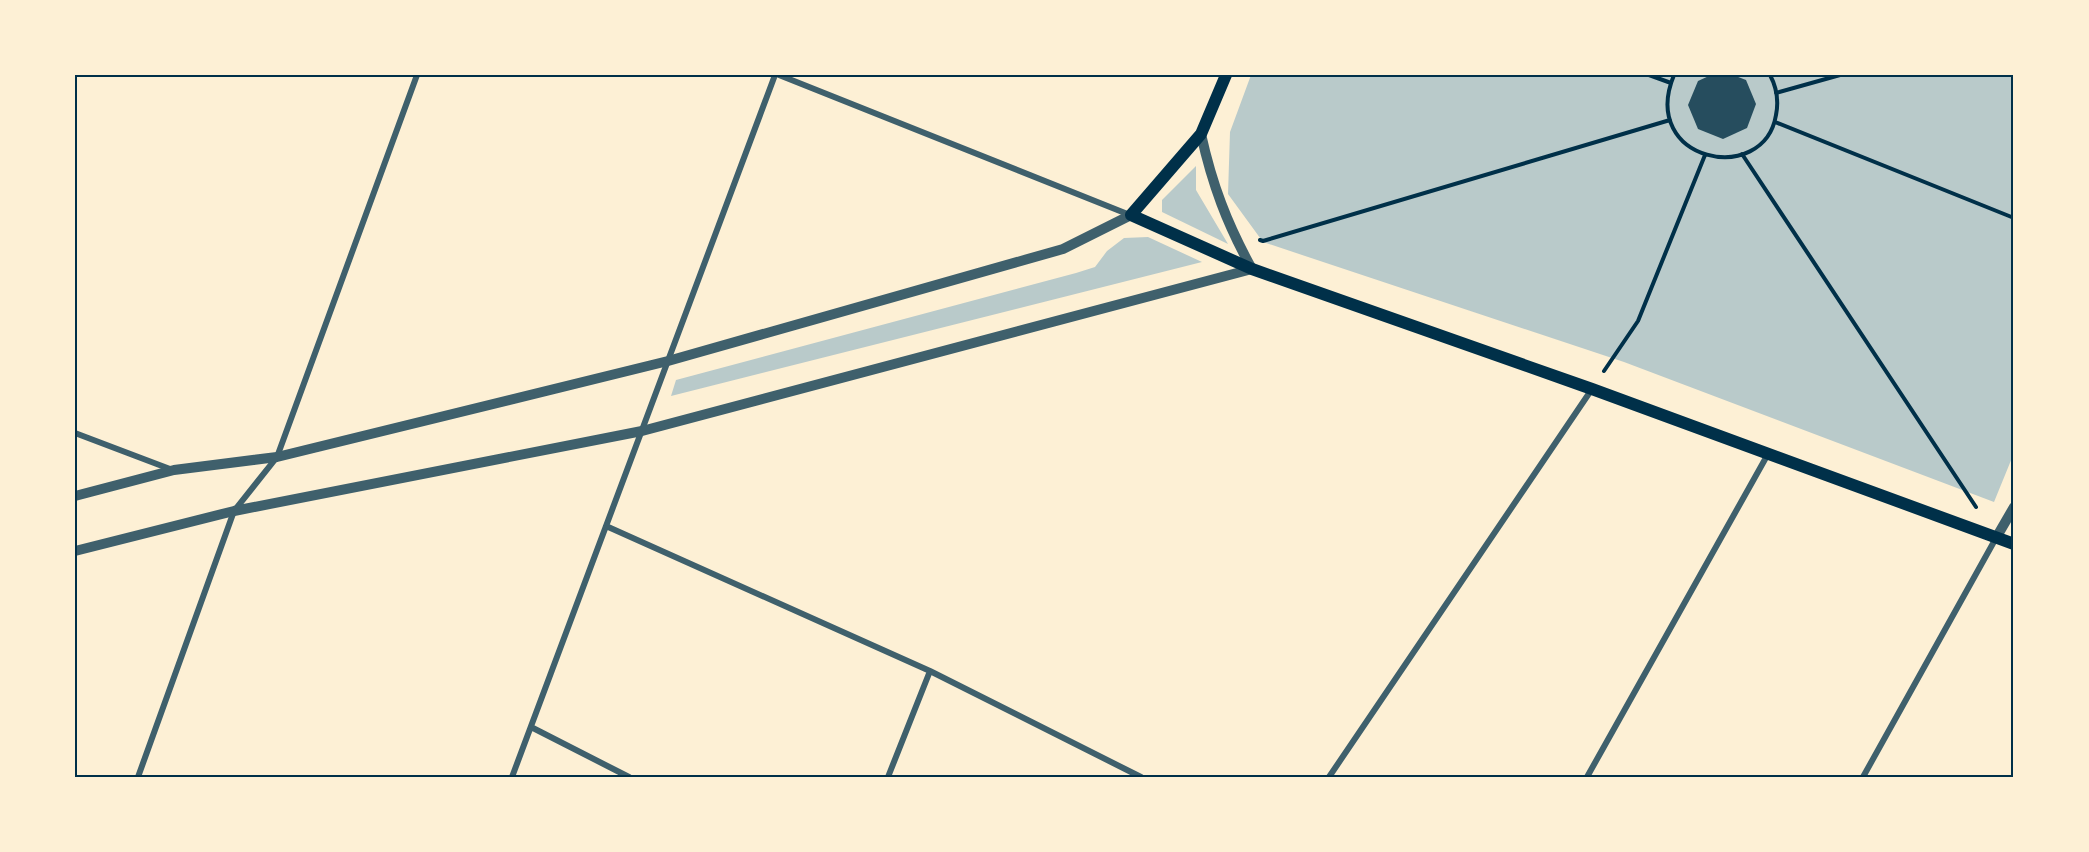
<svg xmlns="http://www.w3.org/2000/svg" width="2089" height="852" font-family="Arial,sans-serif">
<rect width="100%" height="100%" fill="#fdf0d5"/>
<!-- green -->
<path fill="#b9caca" d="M1251 75H2014V453L1994 502 1624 362 1263 242 1228 194 1230 132Z
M1196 166V190L1228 244 1162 212V200Z
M1148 237 1202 262 671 396 676 380 1076 273 1095 267 1107 251 1124 238Z"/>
<!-- building -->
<path fill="#264d5e" d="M1711 75H1733L1746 80 1756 104 1747 128 1723 139 1698 129 1688 105 1698 81Z"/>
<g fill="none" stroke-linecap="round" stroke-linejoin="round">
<!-- path -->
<path stroke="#003049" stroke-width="4" d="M1649 75 1671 83
M1674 75C1638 162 1764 187 1776 115 1779 100 1777 88 1770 75
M1776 93 1840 75
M1775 122 2014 218
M1742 154 1976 507
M1260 240 1263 241 1670 120
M1604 371 1638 321 1705 155"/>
<!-- minor -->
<path stroke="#3f606c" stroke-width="6" d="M779 75 1130 215
M75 433 170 469
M606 526 930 671 1141 777
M531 727 629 777
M138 777 234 511 277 457 417 75
M512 777 775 75
M888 777 930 671
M1329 777 1592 389
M1587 777 1768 454
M1863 777 1996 538"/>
<!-- tertiary -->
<path stroke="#3f606c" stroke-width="10" d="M75 496 174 470 277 457 668 361 1063 249 1131 215
M1996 538 2014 507
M75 551 234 511 642 431 1252 269C1227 224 1212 184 1201 134"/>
<!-- secondary -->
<path stroke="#003049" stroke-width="12" d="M1226 75 1201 134 1131 215 1252 269 1592 389 2014 544"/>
</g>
<!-- border -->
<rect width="2089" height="852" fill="none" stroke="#fdf0d5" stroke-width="153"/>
<rect x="76" y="76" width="1936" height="700" fill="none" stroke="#003049" stroke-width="2"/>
</svg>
